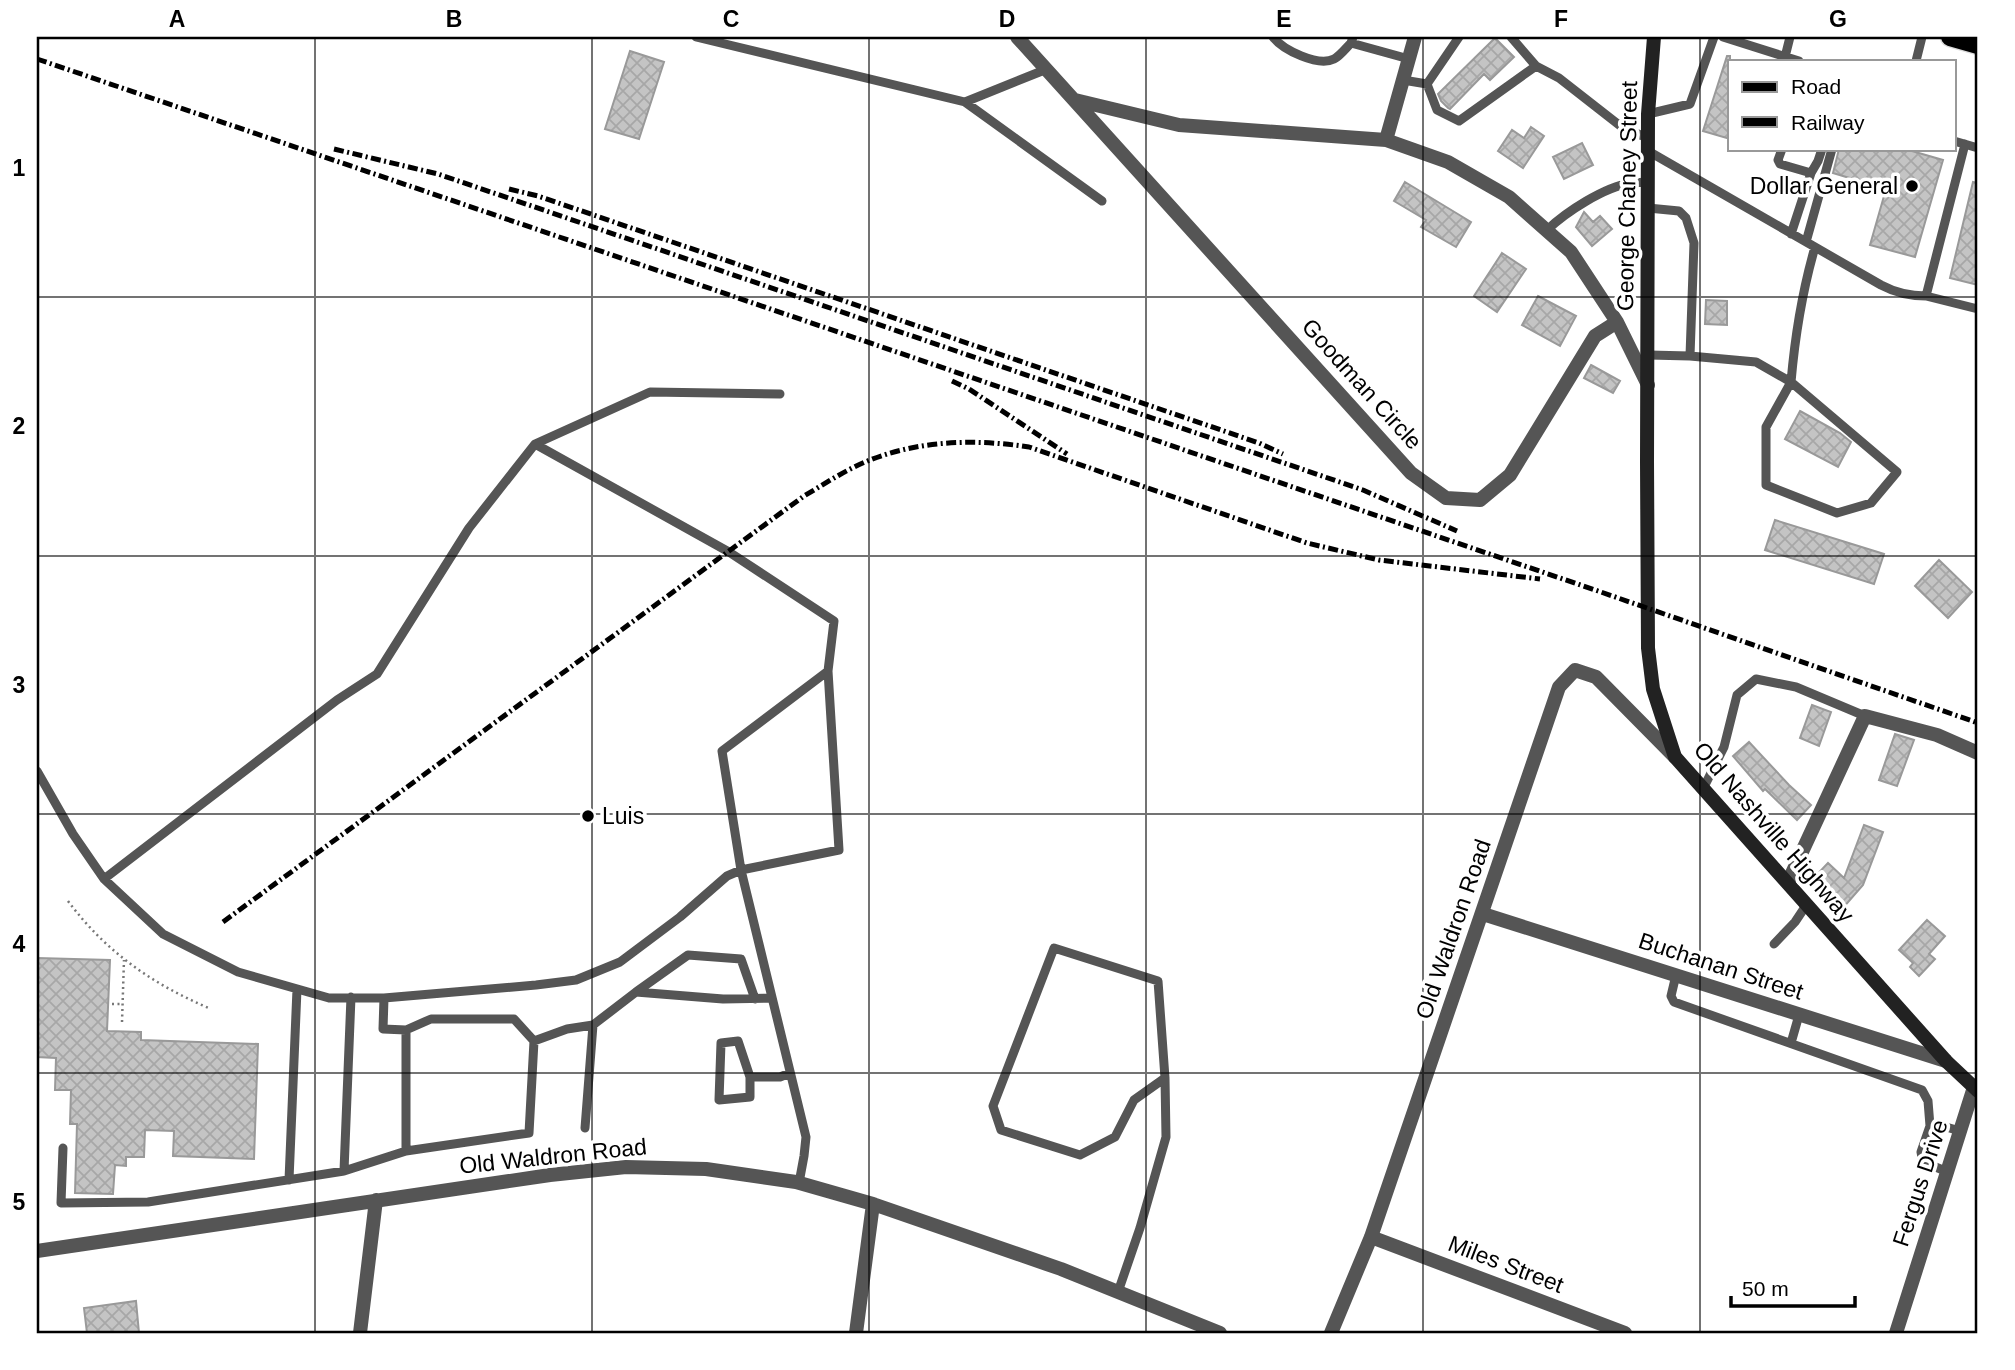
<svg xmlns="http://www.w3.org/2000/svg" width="2015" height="1370" font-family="Helvetica,sans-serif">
<defs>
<pattern id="building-cross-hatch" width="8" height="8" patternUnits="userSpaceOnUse" patternTransform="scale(1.75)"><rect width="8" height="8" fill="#c4c4c4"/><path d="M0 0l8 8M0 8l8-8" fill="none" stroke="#a7a7a7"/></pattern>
</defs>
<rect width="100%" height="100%" fill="#fff"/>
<!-- building -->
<path fill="url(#building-cross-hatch)" stroke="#999" stroke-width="2" d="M1495 38 1514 57 1490 80 1484 74 1450 109 1448 108 1441 101 1438 94Z
M630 51 664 62 639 139 605 129Z
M1727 56H1730V139L1703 131Z
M1531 127 1544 136 1523 168 1498 151 1512 130 1524 138Z
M1582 143 1593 165 1564 179 1553 157Z
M1839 149H1905L1943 160 1915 257 1870 245 1886 189 1833 173Z
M1405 182 1471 222 1456 247 1421 227 1426 220 1394 201Z
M1973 182 1978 183V285L1950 278Z
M1584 212 1593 222 1600 216 1612 229 1592 246 1576 227Z
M1502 253 1526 269 1497 312 1474 296Z
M1538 296 1576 316 1560 346 1522 325Z
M1706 300 1727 301V325L1705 324Z
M1591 365 1620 381 1613 393 1584 378Z
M1800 411 1840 433 1851 442 1838 467 1785 439Z
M1775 520 1884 554 1874 584 1765 550Z
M1939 560 1972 592 1948 618 1915 586Z
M1812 705 1831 712 1819 746 1800 738Z
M1895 734 1914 740 1897 786 1879 780Z
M1749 742 1789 785 1811 805 1797 820 1765 789 1763 791 1733 756Z
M1864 825 1883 832 1863 885 1842 909 1811 881 1828 863 1844 878Z
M1927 920 1945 936 1929 954 1935 959 1919 976 1910 967 1913 963 1899 950Z
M37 958 110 960 107 1031 141 1032V1040L258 1044 254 1159 173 1156 174 1131 145 1130 144 1157H126V1166L115 1165 113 1194 75 1193 77 1124H70L71 1090H55L56 1058 37 1057Z
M136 1301 139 1333H87L84 1308Z"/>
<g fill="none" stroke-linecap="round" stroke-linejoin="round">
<!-- primary casing -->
<g stroke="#dbdbdb" stroke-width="21">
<path id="primary" d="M1950 37 1978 45"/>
</g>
<!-- path -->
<path stroke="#777" stroke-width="2.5" stroke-dasharray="2 3.5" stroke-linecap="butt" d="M68 901C106 952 152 984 211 1009
M112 1004H123
M122 1022 124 960"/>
<!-- service -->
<path stroke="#555" stroke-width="9" d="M696 37 965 102 1047 69
M1273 37C1283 50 1318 67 1334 59 1340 56 1346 48 1351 43
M1353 37 1351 43 1409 59
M1511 37 1536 66
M1723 37 1799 61
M1785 57 1790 37
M1916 61 1922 37
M1403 80 1427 84 1459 37
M1427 84 1437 110 1459 121 1536 66 1559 78 1623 128 1648 138
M965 102 1102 201
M1648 114 1690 104 1714 37
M1954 141 1978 148
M1965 144 1926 296 1978 309
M1782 149 1778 160 1780 164 1811 173 1791 234
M1648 151 1881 285C1896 293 1909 296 1926 296
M1811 173 1818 161 1822 149
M1648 208 1679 211 1686 218 1694 243 1690 356
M1547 230C1566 212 1604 187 1631 183 1636 182 1643 183 1648 182
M1806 242 1832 149
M1649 355 1690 356 1756 362 1791 382 1766 427V485L1837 513 1871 503 1897 472 1791 382C1795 336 1802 292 1815 247
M535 444 729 552 834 621 828 671 839 850 741 870 722 751 828 671
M37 771 73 834 104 879 163 934 238 972 329 998H384L536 985 576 980 620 962 680 917 727 876 741 870 806 1137 804 1156 799 1183
M1703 789 1724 747 1737 695 1756 679 1796 687 1865 716
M104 879 337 700 377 674 469 528 535 444 650 392 780 394
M1774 944 1795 922 1807 904
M1676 975 1671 996 1674 1002 1922 1090 1928 1101 1930 1126
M636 992 688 955 741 959 755 999
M534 1041 567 1029 593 1025
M1791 1043 1799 1015
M750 1077 738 1041 721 1043 719 1100 750 1097V1077H780L790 1073
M585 1128 593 1025 636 992 723 999 772 998
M63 1148 61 1203 148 1202 344 1171 406 1151V1030L383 1029 384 998
M406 1151 529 1133 534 1041 514 1019H431L406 1030
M344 1171 351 997
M1948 1172 1923 1162 1921 1152 1930 1126 1939 1125 1960 1131
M289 1180 297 989
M1118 1292 1140 1228 1166 1137 1165 1078 1158 981 1054 948 993 1106 1001 1130 1080 1155 1115 1137 1134 1100 1165 1078"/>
<!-- minor -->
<path stroke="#555" stroke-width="14" d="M1017 37 1411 473 1446 498 1480 500 1510 475 1595 336 1617 322
M1075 100 1179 125 1386 140 1448 162 1509 197 1571 252 1617 322 1648 385
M1386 140 1415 37
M1788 882 1865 716 1937 735 1978 753
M1483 914 1946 1061
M1371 1237 1625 1333
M37 1251 550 1175 626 1167 706 1169 796 1182 873 1204 1061 1269 1220 1333
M360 1333 376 1200
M856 1333 873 1204
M1331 1333 1371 1237 1559 687 1575 670 1596 677 1675 757
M1896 1333 1974 1087H1978"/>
<!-- secondary -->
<path stroke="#222" stroke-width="14" d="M1654 37 1648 114 1647 461 1648 648 1653 689 1675 757 1946 1061 1978 1091"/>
<!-- primary -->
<use href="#primary" stroke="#000" stroke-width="18"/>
<!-- rail -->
<path stroke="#000" stroke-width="5" stroke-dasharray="10 3.5 2 3.5" stroke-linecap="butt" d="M37 59 1598 591 1978 723
M334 149 438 174 1363 490 1457 531
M509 189 538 196 1259 443 1283 454
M952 381 969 389 1067 454
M223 922 804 496C826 483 847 469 870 460 921 440 976 439 1029 447L1307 543 1379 560 1540 579"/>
</g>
<!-- grid -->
<path fill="none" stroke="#000" stroke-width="2" stroke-opacity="0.55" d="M315 37V1333M592 37V1333M869 37V1333M1146 37V1333M1423 37V1333M1700 37V1333M37 297H1978M37 556H1978M37 814H1978M37 1073H1978"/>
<!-- markers -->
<g fill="#000" stroke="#fff" stroke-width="2.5">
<circle cx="1912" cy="186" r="7"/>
<circle cx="588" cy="816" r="7"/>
</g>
<g text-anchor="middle" stroke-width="7" stroke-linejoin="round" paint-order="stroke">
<!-- poi labels -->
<g font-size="23" fill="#000" stroke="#fff" text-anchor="end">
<text x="1898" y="194">Dollar General</text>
<text x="602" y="824" text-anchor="start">Luis</text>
</g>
<!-- street labels -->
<g font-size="23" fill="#000" stroke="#fff">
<text transform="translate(1627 196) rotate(-89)" y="8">George Chaney Street</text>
<text transform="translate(1362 384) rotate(48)" y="8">Goodman Circle</text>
<text transform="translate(1774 832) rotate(49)" y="8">Old Nashville Highway</text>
<text transform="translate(1453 929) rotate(-71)" y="8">Old Waldron Road</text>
<text transform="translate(1721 966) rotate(18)" y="8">Buchanan Street</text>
<text transform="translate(553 1156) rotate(-6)" y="8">Old Waldron Road</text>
<text transform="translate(1920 1183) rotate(-72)" y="8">Fergus Drive</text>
<text transform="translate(1506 1264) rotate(21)" y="8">Miles Street</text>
</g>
</g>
<!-- border -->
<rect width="2015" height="1370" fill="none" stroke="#ffffff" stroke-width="77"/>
<!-- legend -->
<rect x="1728" y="60" width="228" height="91" fill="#ffffff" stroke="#999999" stroke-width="2"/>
<rect x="1742" y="82" width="35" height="10" fill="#000000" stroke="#999999" stroke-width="2"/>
<text x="1791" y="94" font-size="21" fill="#000000">Road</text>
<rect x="1742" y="117" width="35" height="10" fill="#000000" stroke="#999999" stroke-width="2"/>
<text x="1791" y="130" font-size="21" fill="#000000">Railway</text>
<!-- scale -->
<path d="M1731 1296v10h124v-10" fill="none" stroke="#000000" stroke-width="3.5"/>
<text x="1742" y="1296" font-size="21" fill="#000000" stroke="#ffffff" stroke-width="5" paint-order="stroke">50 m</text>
<rect x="38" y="38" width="1938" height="1294" fill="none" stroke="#000" stroke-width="2.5"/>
<g font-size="23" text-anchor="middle" font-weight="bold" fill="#000">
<text x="177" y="27">A</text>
<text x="454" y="27">B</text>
<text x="731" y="27">C</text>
<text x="1007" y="27">D</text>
<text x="1284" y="27">E</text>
<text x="1561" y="27">F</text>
<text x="1838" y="27">G</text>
<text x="19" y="176">1</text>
<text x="19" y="434">2</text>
<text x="19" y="693">3</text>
<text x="19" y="952">4</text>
<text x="19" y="1210">5</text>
</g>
</svg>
